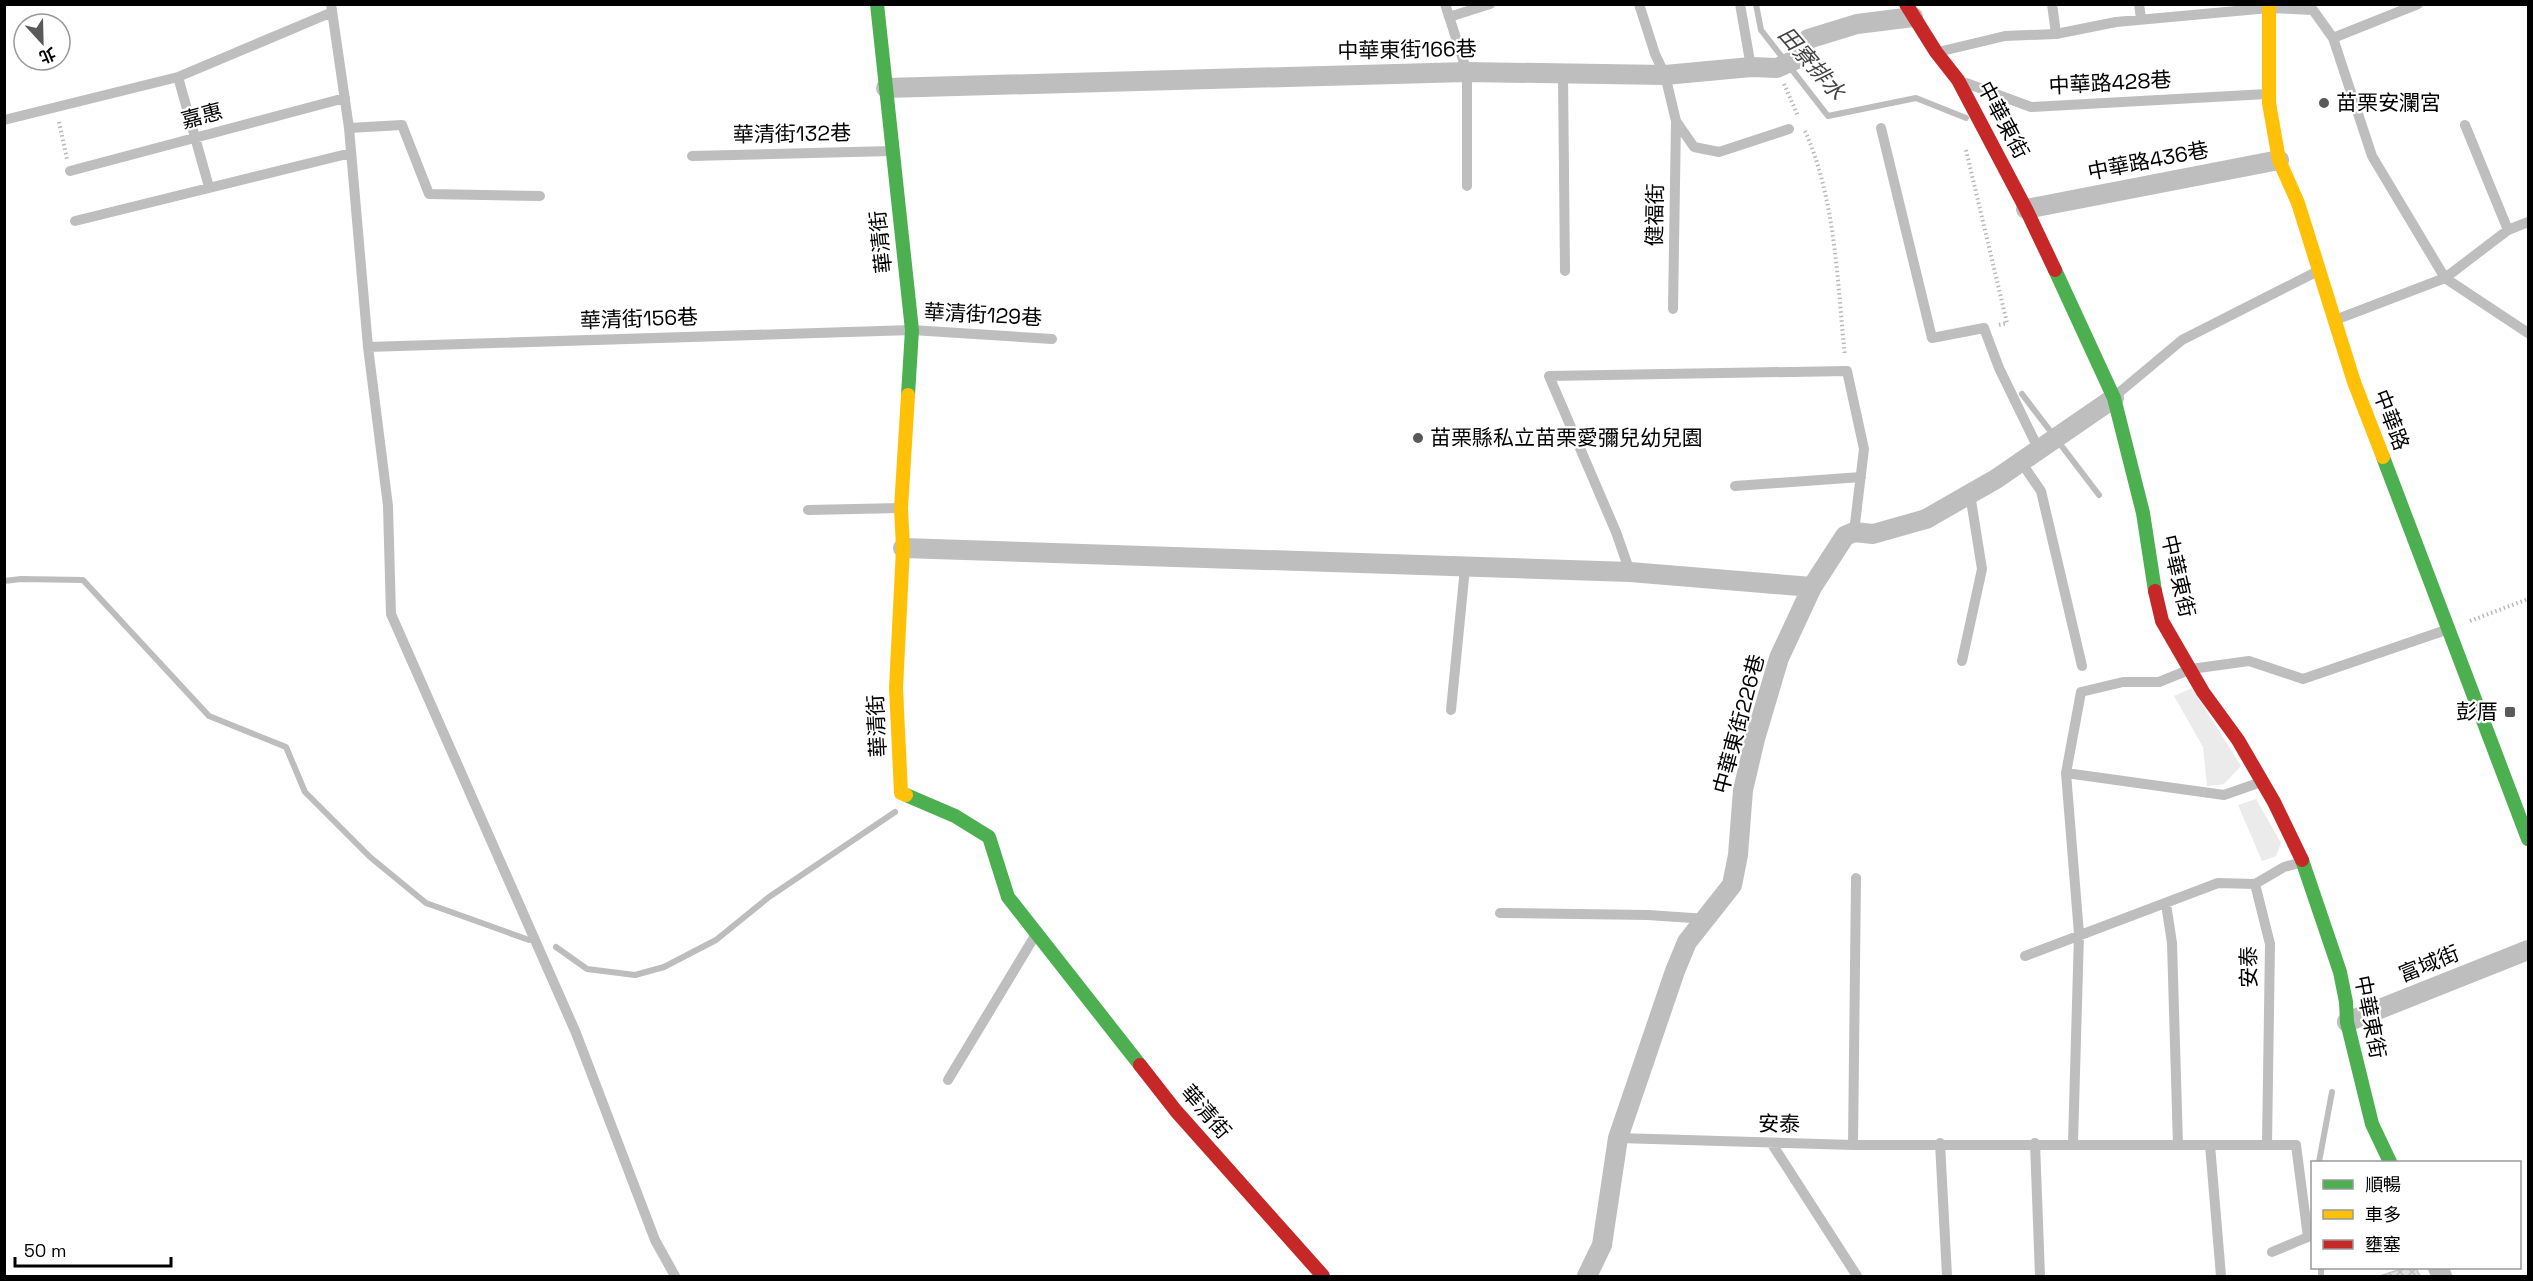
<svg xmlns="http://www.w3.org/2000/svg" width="2533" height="1281" font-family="'Space Grotesk','Noto Sans TC',sans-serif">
<defs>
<pattern id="building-cross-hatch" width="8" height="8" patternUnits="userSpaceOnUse" patternTransform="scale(1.5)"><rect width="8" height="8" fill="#dedede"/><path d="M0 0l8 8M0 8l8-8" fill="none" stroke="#bdbdbd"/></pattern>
</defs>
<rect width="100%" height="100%" fill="#fff"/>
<!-- park -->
<path fill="#ebebeb" d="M2192 688 2241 766 2224 784 2207 786 2203 747 2174 696Z
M2256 799 2281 843 2276 856 2262 861 2238 805Z"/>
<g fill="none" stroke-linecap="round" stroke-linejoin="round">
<!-- stream -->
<path stroke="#bdbdbd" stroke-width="6" d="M1756 4 1761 30 1828 116 1916 98 1966 118
M2022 394 2099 495
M4 581 21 579 83 580 209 716 286 747 305 792 370 857 426 903 529 940
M556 947 587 969 635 975 664 967 716 940 769 897 895 812
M2319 1162 2332 1092
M2321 1268V1276"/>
</g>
<!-- building -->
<path fill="url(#building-cross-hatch)" stroke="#c6c6c6" stroke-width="1.5" d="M2404 1268H2416L2420 1276H2380Z"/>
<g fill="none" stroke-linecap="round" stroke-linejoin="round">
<!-- path -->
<path stroke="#b9b9b9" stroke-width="4" stroke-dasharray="1.5 3" stroke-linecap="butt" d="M1784 84 1798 116
M59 122 67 159
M1805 131C1836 200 1837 282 1845 356
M1966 150 2007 323 1998 325
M2470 621 2528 599"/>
<!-- lane -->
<path stroke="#bebebe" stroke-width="10" d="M331 4 349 128 368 347 388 506 391 614 576 1033 655 1240 675 1276
M1445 4 1467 72V186
M1639 4 1655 54 1665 75 1676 121 1694 147 1719 152 1789 129
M1740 4 1751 67
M2052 4 2056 34
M2139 4 2141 19
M1449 17 1490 4
M2333 38 2372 156 2445 278 2528 333
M1938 52 2005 36 2056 34 2116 22 2269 8 2313 10 2333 38 2418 4
M1563 75 1565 271
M178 77 209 187
M1966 83 2031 107 2267 94
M4 120 178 77 330 13
M2465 125 2508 230
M349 128 402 125 429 194 540 196
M1881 128 1932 338 1984 328 1999 368 2038 448
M692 156 892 151
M70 171 345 98
M75 221 351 153
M1673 309 1676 121
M2335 320 2445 278 2508 230 2528 222
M368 347 912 330 1052 339
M2115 396 2182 340 2318 271
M2021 462 2041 491 2082 666
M1735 486 1861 477
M808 510 901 508
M1630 572 1616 532 1549 376 1847 371 1864 449 1854 532
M1962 661 1982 569 1970 494
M1451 710 1465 568
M2066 773 2224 795 2261 782
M2255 884 2270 944 2267 1144
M2255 884 2284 867 2303 862
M2166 904 2172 943 2178 1145
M1500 913 1648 915 1707 919
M2025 956 2218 883 2255 884
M948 1080 1036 934
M1618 1138 1853 1145H2296L2308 1237 2272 1252
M1940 1143 1947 1276
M2035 1143 2040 1276
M2073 1143 2079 934 2066 773 2081 692 2123 682H2159L2191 669 2249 661 2303 679 2446 630
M1772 1144 1857 1276
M1853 1145 1856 878
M2210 1145 2221 1276"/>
<!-- street -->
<path stroke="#bebebe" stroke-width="20" d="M886 88 1467 72 1665 75 1751 67 1777 68 1797 59 1808 39 1857 24 1913 17
M2026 209 2279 160
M903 548 1630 572 1812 587
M2347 1022 2528 950
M2438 1268 2442 1276
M1587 1276 1602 1245 1618 1138 1675 971 1687 942 1732 885 1738 855 1743 790 1755 739 1779 658 1812 587 1845 536 1854 532 1873 534 1926 519 1996 479 2114 398"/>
<!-- fast -->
<path stroke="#4caf50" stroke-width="14" d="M877 4 912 330 908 395
M2055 270 2114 398 2143 513 2155 591
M2383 457 2528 839
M906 795 955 816 989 837 1008 897 1140 1065
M2302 860 2340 972 2346 1002 2347 1022 2372 1124 2390 1162"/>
<!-- slow -->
<path stroke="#ffc107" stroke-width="14" d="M2269 4V103L2279 160 2298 203 2354 382 2383 457
M906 795 901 793 896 688 903 548 901 508 908 395"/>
<!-- jam -->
<path stroke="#c62828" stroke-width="14" d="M1906 4 1936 52 1958 80 2026 209 2055 270
M2155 591 2162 621 2203 692 2238 740 2274 802 2302 860
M1140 1065 1176 1111 1323 1276"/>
</g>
<!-- markers -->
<g fill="#595959" stroke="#fff" stroke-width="2">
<circle cx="2324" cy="103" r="6"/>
<circle cx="1418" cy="438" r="6"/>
<rect x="2504" y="706" width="12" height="12" rx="3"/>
</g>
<g text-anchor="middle" stroke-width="4.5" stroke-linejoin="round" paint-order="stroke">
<!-- street labels -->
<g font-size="21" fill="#000" stroke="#fff">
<text transform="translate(1407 50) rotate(-1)" y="7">中華東街166巷</text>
<text transform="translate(2110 83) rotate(-3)" y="7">中華路428巷</text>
<text transform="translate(202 116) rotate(-15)" y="7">嘉惠</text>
<text transform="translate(2003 120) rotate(62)" y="7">中華東街</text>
<text transform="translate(792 134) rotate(-1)" y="7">華清街132巷</text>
<text transform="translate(2148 161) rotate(-11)" y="7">中華路436巷</text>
<text transform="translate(1655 215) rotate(-89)" y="7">健福街</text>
<text transform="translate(881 242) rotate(-96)" y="7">華清街</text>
<text transform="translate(983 315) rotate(3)" y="7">華清街129巷</text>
<text transform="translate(639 319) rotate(-2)" y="7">華清街156巷</text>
<text transform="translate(2391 420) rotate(69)" y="7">中華路</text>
<text transform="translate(2178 576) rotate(77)" y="7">中華東街</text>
<text transform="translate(1739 724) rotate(-75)" y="7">中華東街226巷</text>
<text transform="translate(877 726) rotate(-93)" y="7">華清街</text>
<text transform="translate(2429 964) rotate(-22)" y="7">富域街</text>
<text transform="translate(2249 967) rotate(-91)" y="7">安泰</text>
<text transform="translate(2370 1017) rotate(79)" y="7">中華東街</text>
<text transform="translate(1206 1112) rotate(49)" y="7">華清街</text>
<text transform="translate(1779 1124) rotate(1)" y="7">安泰</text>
</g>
<!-- poi labels -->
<g font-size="21" fill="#000" stroke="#fff" text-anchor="start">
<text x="2336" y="110">苗栗安瀾宮</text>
<text x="1430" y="445">苗栗縣私立苗栗愛彌兒幼兒園</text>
<text x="2498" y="719" text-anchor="end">彭厝</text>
</g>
<!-- water labels -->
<g font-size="22" font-style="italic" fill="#424242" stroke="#fff">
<text transform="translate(1812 63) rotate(49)" y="8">田寮排水</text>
</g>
</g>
<!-- border -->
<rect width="2533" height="1281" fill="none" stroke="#000000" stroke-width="12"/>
<!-- legend -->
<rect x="2311" y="1161" width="210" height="108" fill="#ffffff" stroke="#999999" stroke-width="1.5"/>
<rect x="2323" y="1180" width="30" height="9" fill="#4caf50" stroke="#999999" stroke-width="1.5"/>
<text x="2365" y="1191" font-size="18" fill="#000000">順暢</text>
<rect x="2323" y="1210" width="30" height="9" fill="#ffc107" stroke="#999999" stroke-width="1.5"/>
<text x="2365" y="1221" font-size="18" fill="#000000">車多</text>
<rect x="2323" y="1240" width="30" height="9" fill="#c62828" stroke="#999999" stroke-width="1.5"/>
<text x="2365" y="1251" font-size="18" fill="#000000">壅塞</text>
<!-- north arrow -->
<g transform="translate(42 42) rotate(158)"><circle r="28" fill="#ffffff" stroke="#999999" stroke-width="1.5"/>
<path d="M0-4.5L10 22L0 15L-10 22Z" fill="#595959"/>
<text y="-9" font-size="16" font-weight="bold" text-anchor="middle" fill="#000000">北</text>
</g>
<!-- scale -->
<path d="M15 1257v9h156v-9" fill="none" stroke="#000000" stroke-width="3"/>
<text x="24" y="1257" font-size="18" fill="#000000" stroke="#ffffff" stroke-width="4.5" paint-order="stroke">50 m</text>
</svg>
